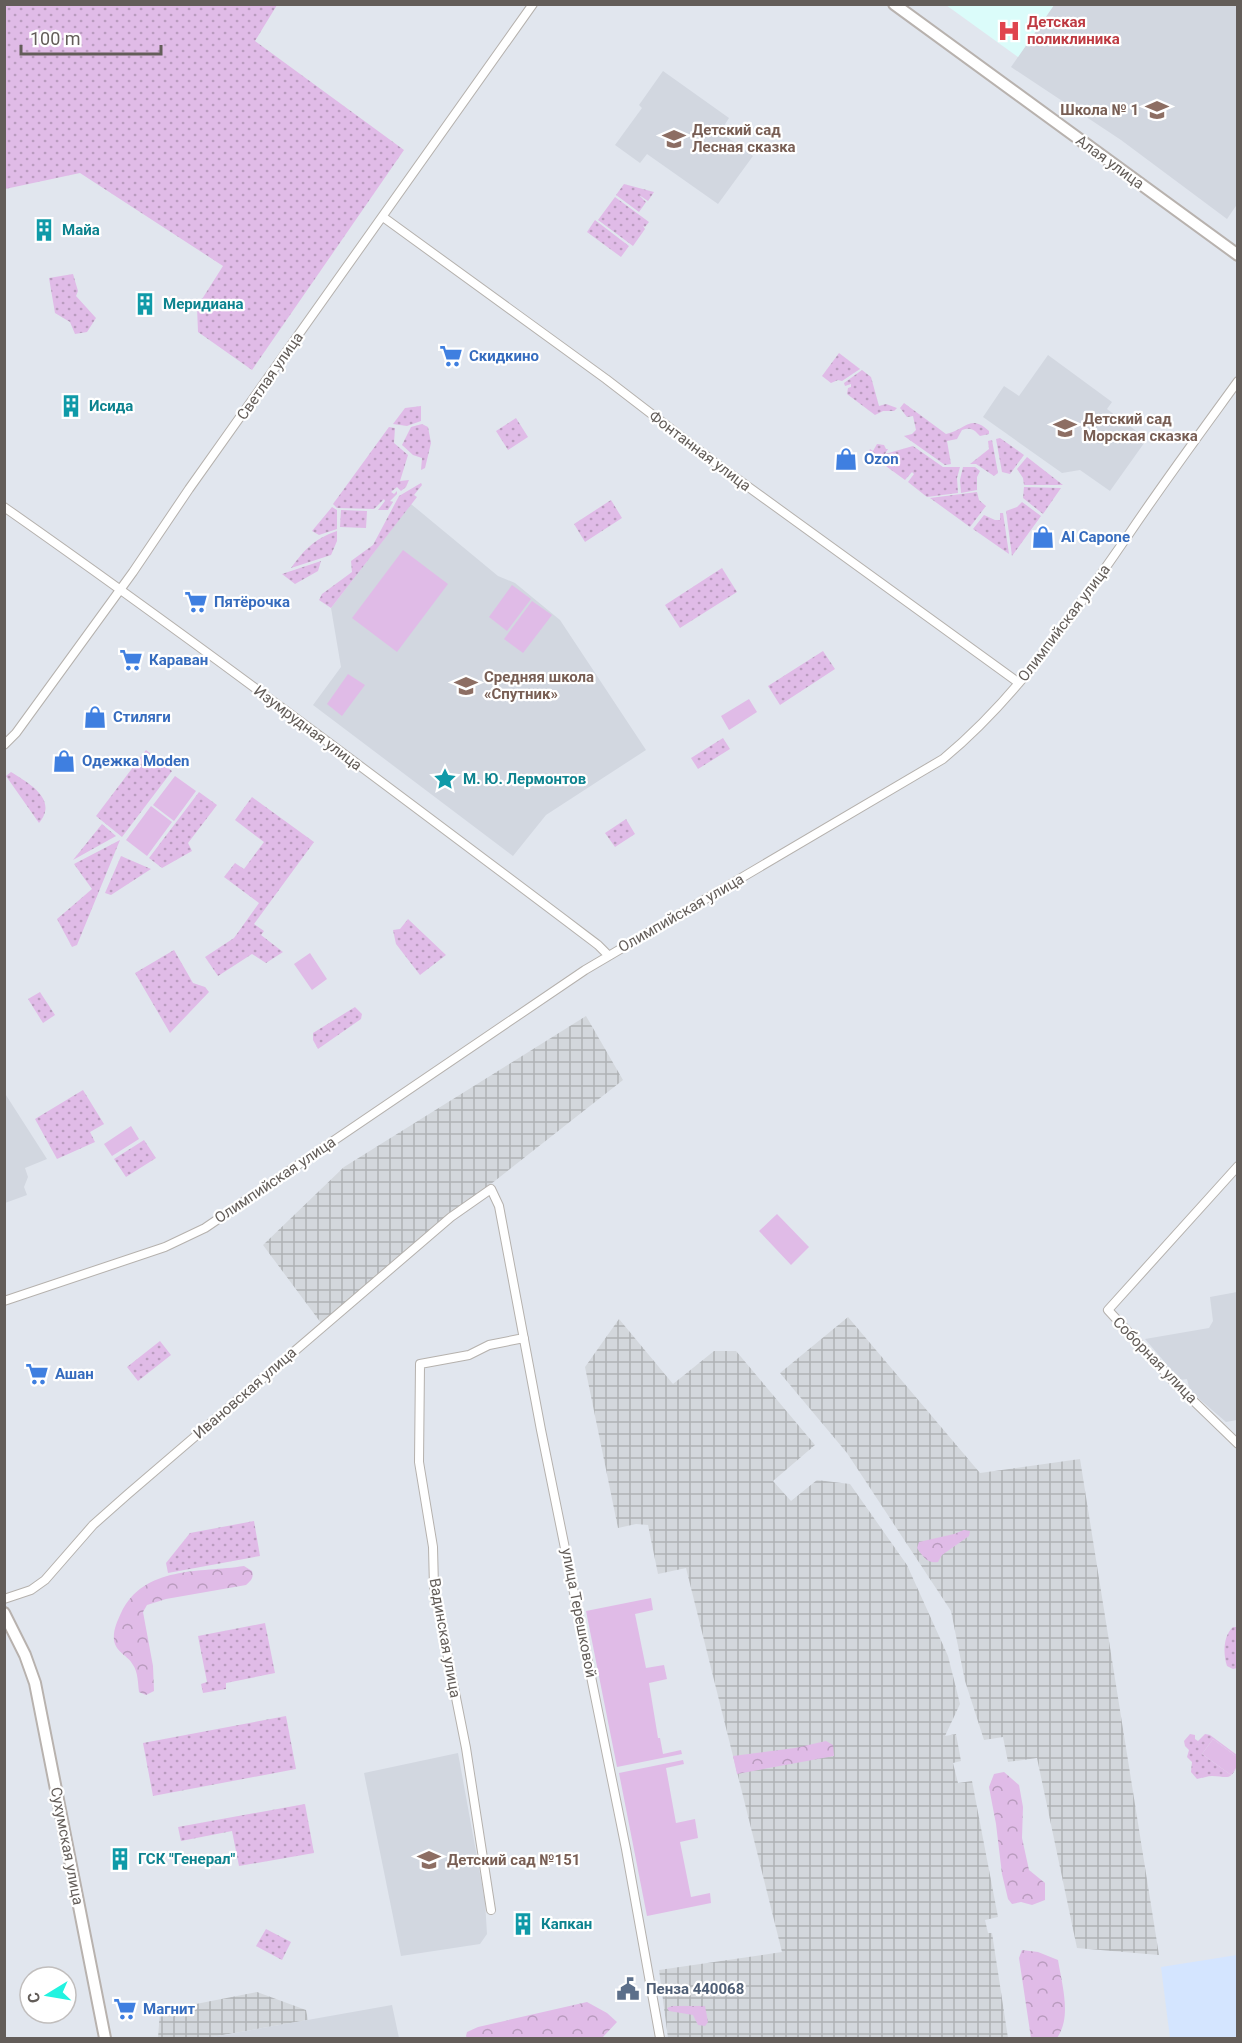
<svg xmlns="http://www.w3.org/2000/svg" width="1242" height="2043" font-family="Roboto,sans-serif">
<defs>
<pattern id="industrial-grid" width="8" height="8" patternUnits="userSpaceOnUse" patternTransform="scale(1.5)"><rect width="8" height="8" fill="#d3d7dc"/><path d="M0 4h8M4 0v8" fill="none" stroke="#afb2b5"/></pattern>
<pattern id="grass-dots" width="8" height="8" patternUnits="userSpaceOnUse" patternTransform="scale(1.5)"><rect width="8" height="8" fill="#e0bbe7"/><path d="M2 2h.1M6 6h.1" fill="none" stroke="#b99bbe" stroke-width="1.8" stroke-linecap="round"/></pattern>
<pattern id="forest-crowns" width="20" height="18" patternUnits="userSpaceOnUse" patternTransform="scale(1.5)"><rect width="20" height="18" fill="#e0bbe7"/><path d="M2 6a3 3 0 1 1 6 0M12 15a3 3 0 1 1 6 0" fill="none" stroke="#b99bbe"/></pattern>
</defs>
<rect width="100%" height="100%" fill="#e1e6ee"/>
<!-- commercial -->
<path fill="#d4e5ff" d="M1237 1955V2038H1170L1161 1967Z"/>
<!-- industrial -->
<path fill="url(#industrial-grid)" d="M586 1016 623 1080 463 1206 321 1323 263 1245 344 1167Z
M848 1317 980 1473 1080 1459 1159 1955 1077 1948 1037 1758 1008 1762 1003 1737 984 1740 965 1681 951 1611 847 1453 780 1373Z
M619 1319 673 1384 714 1351H736L815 1445 773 1481 791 1501 817 1480 850 1484 907 1565 948 1656 960 1704 945 1736 956 1734 961 1761 953 1763 958 1783 972 1781 998 1917 985 1920 988 1933H992L1008 2038H668L659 1970 782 1952 686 1568 658 1574 648 1525 636 1524 618 1528 585 1367Z
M257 1992 306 2010 308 2020 212 2037V2038H158L160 2011Z"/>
<!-- education -->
<path fill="#d2d7e0" d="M1054 5H1237L1238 203 1227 219 1121 140 1011 67Z
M663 71 729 118 720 132 753 156 718 204 647 154 640 163 615 145 642 108 639 105Z
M1048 355 1112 402 1107 409 1147 439 1110 491 1080 470 1062 473 983 417 1004 386 1019 396Z
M411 504 498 576 515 583 560 620 646 750 546 815 513 856 313 705 341 667 331 608Z
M4 1092 47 1159 25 1168 28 1177 24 1187 27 1195 5 1203Z
M1237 1292V1420L1226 1422 1190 1391 1187 1379 1180 1380 1145 1339 1209 1328 1213 1321 1210 1297Z
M458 1753 485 1901 487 1934 480 1944 401 1956 364 1773Z
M392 2005 399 2038H212V2037Z"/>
<!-- medical -->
<path fill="#dbfcfa" d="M946 5H1054L1018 57Z"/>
<!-- grass -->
<path fill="url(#grass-dots)" d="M5 4 277 5 255 41 404 150 252 370 198 332 197 307 223 266 80 173 5 189Z
M624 184 654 192 648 201 639 195 646 202 639 212 616 195Z
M615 197 649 222 645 227 643 226 645 229 633 246 598 220Z
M595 220 629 246 621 257 587 232Z
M73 274 78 291 76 296 96 318 87 332 75 334 70 322 55 313 49 278Z
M839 353 860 369 842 381 838 380 831 383 822 376Z
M862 370 871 377 879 406 886 404 897 408 894 411H883L875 415 847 394 848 388 851 387V384L845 386 844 383Z
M904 403 946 434C965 431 969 413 989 431V434L980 436C974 429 970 427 962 430L957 439 947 441 951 464 945 465 904 436 912 434 916 430 913 416 907 417 900 408Z
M421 406V421L407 426 393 424 405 408Z
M516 418 528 437 508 450 496 431Z
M422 424 428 427 431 443 425 468 421 470 422 458 413 455 402 445 411 427Z
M389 427 395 428 394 443 408 455 400 481 409 480 406 487 401 491 397 487 391 492 394 494 397 491V494L390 501 393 502 388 510H378L385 501 384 499 374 509 337 508 333 504Z
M1000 438 1024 455 1010 474 1002 472 996 439Z
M992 440 998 473 994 476 976 464H970L989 449 988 441Z
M877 444 884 445 886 449H888L885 454 913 446 943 467H960L957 478 958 493 927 497 908 482 914 474 912 472 905 480 868 453 870 449 873 451Z
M1027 457 1063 485H1024L1023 478 1017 469Z
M963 467H975L980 471 977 477V490L961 493 960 480Z
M421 483 422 485 414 495 417 497 331 608 319 600 322 594 352 572 351 561 373 545 399 496Z
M1024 487 1061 488 1043 514 1023 498Z
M977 492 979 500 986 506 970 527 930 498Z
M611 500 622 518 585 542 574 524Z
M1022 502 1041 516 1012 556 1006 511 1017 507Z
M332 507 337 510V529L319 535 312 531Z
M341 510 367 511 366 528 340 527Z
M1000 513H1003L1009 554 973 529 984 515 995 520H1000Z
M337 531V541L331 555 291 568C305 549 314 539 337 531Z
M321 561 318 571 295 584 282 574Z
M722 568 737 592 680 628 665 605Z
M823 651 835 669 780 705 768 686Z
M723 738 730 749 698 769 691 758Z
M146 750 172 771 122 837 96 816Z
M11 772C28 783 59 799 39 823L6 776Z
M199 792 217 805 188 843 192 851 162 868 149 858Z
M252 797 314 842 254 924 264 931 261 935 283 952 266 963 252 954 218 976 205 957 234 938 259 903 224 877 235 863 244 869 264 842 235 820Z
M626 819 635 834 615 847 605 833Z
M102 824 116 836 73 860Z
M120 840 77 945 72 947 57 919 92 889 74 864Z
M121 856 151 869 111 895 105 893Z
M408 919 446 955 420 975 396 944 393 930 400 929Z
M174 950 193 983 205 987 209 992 170 1033 135 973Z
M40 992 55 1015 43 1023 28 999Z
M355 1007 362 1014 361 1019 318 1049 313 1040V1033Z
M83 1090 104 1124 90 1132 95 1142 57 1159 35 1119Z
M144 1140 156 1158 126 1177 114 1159Z
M160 1341 171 1355 138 1381 127 1367Z
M254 1521 260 1556 168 1573 166 1563 190 1533Z
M265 1623 275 1673 226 1683V1689L203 1693 201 1684 207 1682 198 1636Z
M1233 1627H1237V1668L1233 1669 1227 1666C1223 1654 1223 1636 1233 1627Z
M286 1716 296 1769 153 1796 143 1743Z
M1190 1734 1195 1735V1739L1198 1741 1205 1734 1210 1735 1237 1755V1757L1213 1739 1202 1754 1231 1775 1237 1766C1230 1782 1226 1776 1212 1776 1208 1776 1202 1778 1197 1779L1191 1772 1192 1762 1187 1757 1189 1750 1185 1746 1184 1741Z
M305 1804 314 1853 239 1866 232 1831 181 1841 178 1827Z
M266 1929 291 1942 282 1960 256 1946Z"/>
<!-- forest -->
<path fill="url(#forest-crowns)" d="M964 1530 970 1531 969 1536 942 1555 938 1562C927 1564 922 1555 917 1548L919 1542 954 1534Z
M244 1566 252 1571C254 1578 251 1580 246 1585L166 1599 147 1605 143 1612 153 1666 154 1691 146 1695 139 1692C138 1684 138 1672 133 1665 128 1655 116 1653 114 1640 113 1630 117 1622 121 1613 144 1565 200 1573 244 1566Z
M826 1741 833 1745 834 1756 737 1774 733 1756 795 1748Z
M1004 1772 1019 1785 1023 1807 1022 1838 1029 1870 1045 1883V1900L1032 1905 1021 1902 1012 1904 1008 1899 1002 1874 996 1824 989 1787 994 1774Z
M1022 1950 1038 1952 1058 1960C1062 1985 1072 2017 1057 2038H1031L1019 1958Z
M587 2002 607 2013 617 2022 602 2038H467L466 2036 467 2032 478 2027Z
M672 2006H705L708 2022 705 2026 698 2025 693 2015 669 2011 667 2008Z"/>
<!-- garden -->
<path fill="#e0bbe7" d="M403 550 448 584 397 652 352 618Z
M512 585 531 599 507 631 489 617Z
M532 601 552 615 523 653 504 639Z
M348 674 365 685 342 716 327 704Z
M749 699 757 712 729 730 721 716Z
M175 776 196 791 174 821 153 805Z
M151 806 172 822 147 856 126 840Z
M310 953 327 979 312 990 294 964Z
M131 1126 139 1139 112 1156 104 1144Z
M777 1214 809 1247 791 1265 759 1231Z
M651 1598 653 1610 635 1614 646 1668 664 1665 667 1679 649 1683 658 1738H660L663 1754 681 1750 682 1754 617 1767 586 1611Z
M1213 1739 1237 1757V1766L1231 1775 1202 1754Z
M683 1760 684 1764 666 1768 676 1823 695 1819 698 1838 680 1842 691 1897 710 1893 711 1903 647 1916 619 1773Z"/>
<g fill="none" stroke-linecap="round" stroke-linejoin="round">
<!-- street casing -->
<g stroke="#b5b1ad" stroke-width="10">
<path id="street" d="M383 217 606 379 714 462 1019 683
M4 507C205 648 402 797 598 945L608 955
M4 745 16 733 133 572 189 489 533 4
M1238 1166 1108 1310 1176 1384 1238 1444
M4 1301 165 1247 205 1228 585 970 943 759C1019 696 1073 614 1129 534 1164 482 1201 432 1238 381
M4 1599 31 1590 45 1580 93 1525 128 1494 451 1217 491 1189 499 1206 541 1430 626 1849 660 2038
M491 1910 466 1748 434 1587 433 1547 419 1462 420 1364 469 1355 489 1345 524 1338"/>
</g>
<!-- secondary casing -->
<g stroke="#b8b2ae" stroke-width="14">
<path id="secondary" d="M894 4 1238 255
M4 1613 25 1655 35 1683 105 2038"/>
</g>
<!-- street -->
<use href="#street" stroke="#fff" stroke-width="8"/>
<!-- secondary -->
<use href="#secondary" stroke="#fff" stroke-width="10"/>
</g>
<!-- icons -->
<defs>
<g id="hospital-bare" transform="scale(1.8)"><path d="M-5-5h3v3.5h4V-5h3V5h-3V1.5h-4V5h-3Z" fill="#e0444e" stroke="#fff" stroke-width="2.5" paint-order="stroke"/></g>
<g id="school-bare" transform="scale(1.8)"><path d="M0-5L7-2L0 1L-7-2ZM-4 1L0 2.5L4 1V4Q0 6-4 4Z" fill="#8d6e63" stroke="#fff" stroke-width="2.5" paint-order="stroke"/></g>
<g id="building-bare" transform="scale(1.8)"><path d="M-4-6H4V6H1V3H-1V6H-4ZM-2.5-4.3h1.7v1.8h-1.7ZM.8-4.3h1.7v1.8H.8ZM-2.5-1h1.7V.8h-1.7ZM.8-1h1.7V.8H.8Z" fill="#0f9aa8" stroke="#fff" stroke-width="2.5" paint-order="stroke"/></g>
<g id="supermarket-bare" transform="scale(1.8)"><path d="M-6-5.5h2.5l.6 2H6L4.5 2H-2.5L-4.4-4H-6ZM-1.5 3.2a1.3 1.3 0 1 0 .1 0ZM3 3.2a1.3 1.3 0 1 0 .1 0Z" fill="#3f7fe0" stroke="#fff" stroke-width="2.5" paint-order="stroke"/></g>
<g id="shop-bare" transform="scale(1.8)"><path d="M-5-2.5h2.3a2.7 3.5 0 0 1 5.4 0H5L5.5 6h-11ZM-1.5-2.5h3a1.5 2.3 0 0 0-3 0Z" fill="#3f7fe0" stroke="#fff" stroke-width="2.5" paint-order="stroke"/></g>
<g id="sight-bare" transform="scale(1.8)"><path d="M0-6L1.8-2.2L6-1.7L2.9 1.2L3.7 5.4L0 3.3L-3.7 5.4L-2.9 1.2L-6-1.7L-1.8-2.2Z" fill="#0f9aa8" stroke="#fff" stroke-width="2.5" paint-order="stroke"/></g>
<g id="civic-bare" transform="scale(1.8)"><path d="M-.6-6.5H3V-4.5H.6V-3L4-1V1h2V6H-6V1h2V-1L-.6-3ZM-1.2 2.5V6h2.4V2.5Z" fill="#5c6f8a" stroke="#fff" stroke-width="2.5" paint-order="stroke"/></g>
</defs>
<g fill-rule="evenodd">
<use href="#hospital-bare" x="1009" y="31"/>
<use href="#school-bare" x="1157" y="110"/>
<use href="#school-bare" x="674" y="139"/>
<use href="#building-bare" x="44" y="230"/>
<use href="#building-bare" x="145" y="304"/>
<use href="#supermarket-bare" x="451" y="356"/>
<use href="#building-bare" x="71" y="406"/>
<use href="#school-bare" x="1065" y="428"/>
<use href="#shop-bare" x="846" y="459"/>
<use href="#shop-bare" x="1043" y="537"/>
<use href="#supermarket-bare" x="196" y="602"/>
<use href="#supermarket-bare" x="131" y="660"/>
<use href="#school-bare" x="466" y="686"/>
<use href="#shop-bare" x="95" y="717"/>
<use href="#shop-bare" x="64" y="761"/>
<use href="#sight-bare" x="445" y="779"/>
<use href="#supermarket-bare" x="37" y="1374"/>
<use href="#building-bare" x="120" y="1859"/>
<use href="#school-bare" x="429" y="1860"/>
<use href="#building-bare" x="523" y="1924"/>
<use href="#civic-bare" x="628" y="1989"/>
<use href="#supermarket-bare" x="125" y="2009"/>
</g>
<g text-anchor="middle" stroke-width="4.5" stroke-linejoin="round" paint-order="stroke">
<!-- health labels -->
<g font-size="15" font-weight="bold" fill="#be3a42" stroke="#fff" text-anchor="start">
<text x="1027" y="27">Детская<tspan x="1027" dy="17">поликлиника</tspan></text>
</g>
<!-- education labels -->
<g font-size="15" font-weight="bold" fill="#785e54" stroke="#fff" text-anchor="start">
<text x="1139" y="115" text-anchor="end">Школа № 1</text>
<text x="692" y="135">Детский сад<tspan x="692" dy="17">Лесная сказка</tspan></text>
<text x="1083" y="424">Детский сад<tspan x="1083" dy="17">Морская сказка</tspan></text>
<text x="484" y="682">Средняя школа<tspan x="484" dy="17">«Спутник»</tspan></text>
<text x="447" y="1865">Детский сад №151</text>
</g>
<!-- street labels -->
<g font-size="15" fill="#635d59" stroke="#fff">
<text transform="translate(1110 162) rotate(36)" y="5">Алая улица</text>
<text transform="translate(270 376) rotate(-55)" y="5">Светлая улица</text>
<text transform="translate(700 451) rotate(37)" y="5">Фонтанная улица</text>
<text transform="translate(1064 623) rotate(-53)" y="5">Олимпийская улица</text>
<text transform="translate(308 728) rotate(37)" y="5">Изумрудная улица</text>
<text transform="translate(681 913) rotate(-30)" y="5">Олимпийская улица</text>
<text transform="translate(275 1180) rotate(-34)" y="5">Олимпийская улица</text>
<text transform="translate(1155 1360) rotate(46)" y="5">Соборная улица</text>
<text transform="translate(245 1393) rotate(-41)" y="5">Ивановская улица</text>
<text transform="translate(579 1613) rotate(79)" y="5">улица Терешковой</text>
<text transform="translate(445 1638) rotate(80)" y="5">Вадинская улица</text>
<text transform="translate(67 1846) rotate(79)" y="5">Сухумская улица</text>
</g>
<!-- culture labels -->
<g font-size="15" font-weight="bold" fill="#0d838f" stroke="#fff" text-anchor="start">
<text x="62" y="235">Майа</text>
<text x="163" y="309">Меридиана</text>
<text x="89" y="411">Исида</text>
<text x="463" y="784">М. Ю. Лермонтов</text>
<text x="138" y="1864">ГСК "Генерал"</text>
<text x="541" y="1929">Капкан</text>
</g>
<!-- shop labels -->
<g font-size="15" font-weight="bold" fill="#366cbe" stroke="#fff" text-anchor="start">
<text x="469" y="361">Скидкино</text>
<text x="864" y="464">Ozon</text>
<text x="1061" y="542">Al Capone</text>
<text x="214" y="607">Пятёрочка</text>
<text x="149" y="665">Караван</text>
<text x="113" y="722">Стиляги</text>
<text x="82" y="766">Одежка Moden</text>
<text x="55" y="1379">Ашан</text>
<text x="143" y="2014">Магнит</text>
</g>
<!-- service labels -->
<g font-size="15" font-weight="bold" fill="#4e5e75" stroke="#fff" text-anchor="start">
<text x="646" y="1994">Пенза 440068</text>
</g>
</g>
<!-- border -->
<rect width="1242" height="2043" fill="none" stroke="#635d59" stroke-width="12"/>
<!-- north arrow -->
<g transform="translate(48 1995) rotate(259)"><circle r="28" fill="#ffffff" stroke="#c1bebd" stroke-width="1.5"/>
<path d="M0-4.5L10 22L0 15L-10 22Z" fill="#21f3e0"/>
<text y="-9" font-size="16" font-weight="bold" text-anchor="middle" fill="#635d59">С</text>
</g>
<!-- scale -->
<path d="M21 45v9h140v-9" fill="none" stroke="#635d59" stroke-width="3"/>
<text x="30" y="45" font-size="18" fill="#635d59" stroke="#ffffff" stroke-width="4.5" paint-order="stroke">100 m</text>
</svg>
